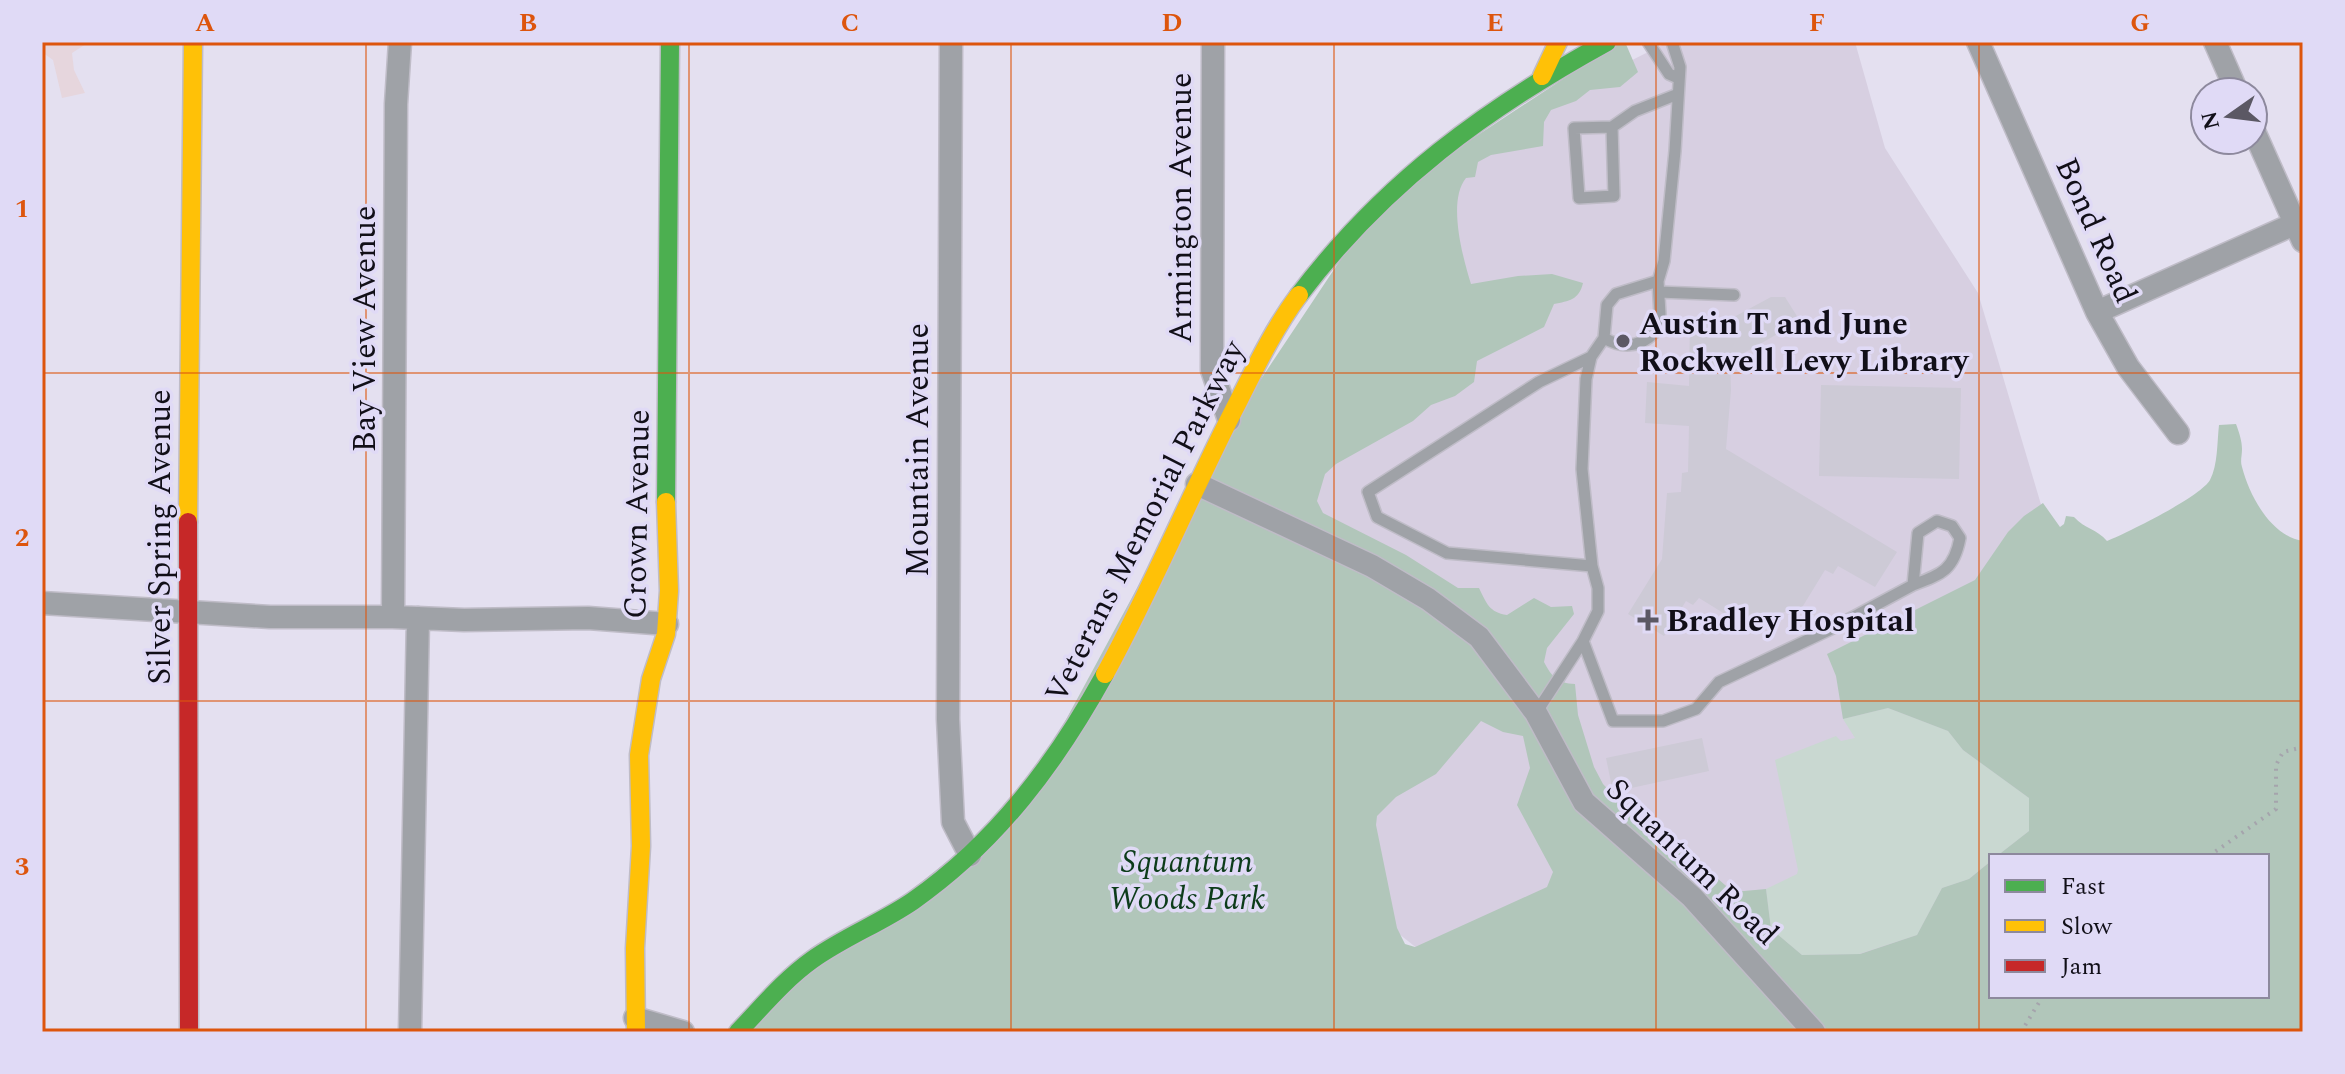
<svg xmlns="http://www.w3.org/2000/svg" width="2345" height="1074" font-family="Spectral,serif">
<rect width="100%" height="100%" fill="#e4e0f0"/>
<!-- commercial -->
<path fill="#e6d6dd" d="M42 42H89L72 53 74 70 85 93 62 98 53 60 42 52Z"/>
<!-- medical -->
<path fill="#d7cfe1" d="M1668 42H1855L1885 148 1978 293 2045 518 2043 856H1991V903L1868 1002 1475 994 1351 896 1299 722 1321 298 1527 113Z"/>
<!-- green -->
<path fill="#c9d8d1" d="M1888 708 1948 731 1963 750 2029 798V831L1997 856H1991V861L1969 879 1942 888 1917 935 1859 954 1802 955 1771 929 1766 889 1797 874 1798 870 1775 760 1836 736 1841 741 1855 738 1843 719Z"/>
<!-- forest -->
<path fill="#b1c6ba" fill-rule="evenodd" d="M1619 42H1625L1638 72 1620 87 1590 90 1576 101 1551 110 1544 122 1543 146 1491 155 1478 162 1475 177 1466 178C1447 201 1463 258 1471 284L1518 276 1552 274 1583 283C1579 300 1569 301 1554 304L1544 327 1477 361 1474 382 1455 396 1431 405 1413 421 1336 464 1325 474 1317 501 1323 513 1406 555 1458 588H1479C1487 604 1489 612 1507 615L1534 598 1551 607 1572 606 1574 614 1547 648 1544 662C1552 677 1557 683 1575 684L1578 715 1594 767 1603 784 1623 805 1703 873 1717 878 1733 892 1766 889 1771 929 1802 955 1860 954 1917 935 1942 888 1969 879 1991 861V996H2267V856H1997L2029 831V798L1963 750 1948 731 1888 708 1843 719 1836 676 1827 654 1975 580 2008 532 2024 516 2043 503 2060 527 2064 524 2066 516 2074 517C2085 529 2097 529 2107 541 2127 533 2200 497 2210 480 2218 465 2217 442 2219 425L2236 424C2239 432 2242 441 2242 449 2242 456 2240 461 2242 467 2250 497 2271 536 2303 541V1032H732L1021 803 1203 466 1381 199ZM1481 721 1503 732 1523 736 1530 768 1517 805 1553 872 1547 887 1415 947 1405 944 1397 928 1376 825 1377 816 1396 797 1436 774Z"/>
<!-- building -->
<path fill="#cdcad6" d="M1771 297H1785L1800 321 1730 361 1731 390 1726 449 1897 552 1875 587 1838 566 1833 574 1825 570 1798 614 1792 610 1748 622 1746 627 1699 598 1693 605 1686 601 1664 636 1628 614 1662 559 1667 493 1681 492 1682 473 1688 472 1689 426 1645 423 1647 382 1689 386 1690 316 1732 318Z
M1821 385 1961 388 1959 479 1819 476Z
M1702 738 1709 771 1613 792 1606 758Z"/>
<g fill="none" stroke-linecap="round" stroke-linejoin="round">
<!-- lane casing -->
<g stroke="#bfbcc7" stroke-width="14">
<path id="lane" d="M1648 42 1669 74 1678 78
M1612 127 1574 128 1579 198 1614 196 1612 127 1635 111 1678 94
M1659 292 1734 295
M1604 338C1621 348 1639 348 1654 333L1660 314 1658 281 1664 261 1675 151 1680 67 1672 42
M1591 357 1539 382 1368 492 1377 517 1447 553 1592 566
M1583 641 1613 721H1663L1696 709 1719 682 1833 628 1913 585 1918 533 1937 521 1952 526 1960 538C1954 570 1942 574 1913 585
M1536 713 1583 641 1598 611V588L1592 566 1582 469 1586 379 1591 357 1604 338 1607 305 1616 294 1658 281"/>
</g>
<!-- street casing -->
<g stroke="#bfbcc7" stroke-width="25">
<path id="street" d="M951 42 948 719 953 822 970 855
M1213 42 1212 370 1229 420
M1978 42 2097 312 2128 367 2178 433
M2215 42 2237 92
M2253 129 2303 241
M2097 312 2303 220
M1197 484 1372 566 1428 599 1479 637 1536 713 1584 802 1692 897 1814 1032
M42 603 270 617H393L464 620 588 618 667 624
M393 617 396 104 400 42
M635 1018 683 1032
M410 1032 418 618"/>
</g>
<!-- fast casing -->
<g stroke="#bfbcc7" stroke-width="21">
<path id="fast" d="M1299 295C1384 183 1485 109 1607 42
M666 502 670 42
M738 1032C762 1007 784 980 812 960 844 937 881 923 913 901 997 842 1056 763 1105 674"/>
</g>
<!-- slow casing -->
<g stroke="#bfbcc7" stroke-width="21">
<path id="slow" d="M1542 76 1558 42
M188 522 193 42
M1105 674C1154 585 1192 490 1239 400 1257 364 1275 327 1299 295
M636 1032 635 948 641 846 639 755 651 679 666 634 669 591 666 502"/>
</g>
<!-- jam casing -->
<g stroke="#bfbcc7" stroke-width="21">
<path id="jam" d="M188 522 189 1032"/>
</g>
<!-- path -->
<path stroke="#a5a4ac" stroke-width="4" stroke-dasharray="2 6" stroke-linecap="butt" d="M2209 856 2276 809V765L2283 752 2303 747
M2021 1032 2043 996"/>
<!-- lane -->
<use href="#lane" stroke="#9fa2a7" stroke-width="11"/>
<!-- street -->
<use href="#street" stroke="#9fa2a7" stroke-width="22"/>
<!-- fast -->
<use href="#fast" stroke="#4caf50" stroke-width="18"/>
<!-- slow -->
<use href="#slow" stroke="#ffc107" stroke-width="18"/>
<!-- jam -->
<use href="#jam" stroke="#c62828" stroke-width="18"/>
</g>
<!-- grid -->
<path fill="none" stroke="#dd550d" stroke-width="2" stroke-opacity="0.55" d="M366 42V1032M689 42V1032M1011 42V1032M1334 42V1032M1656 42V1032M1979 42V1032M42 373H2303M42 701H2303"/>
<!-- markers -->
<g fill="#5b5864" stroke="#e0daf6" stroke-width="3">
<circle cx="1623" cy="341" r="8"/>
<path d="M1644 608h8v8h8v8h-8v8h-8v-8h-8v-8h8z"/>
</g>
<g text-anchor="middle" stroke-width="7" stroke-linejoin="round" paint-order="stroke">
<!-- street labels -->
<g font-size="32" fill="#110f18" stroke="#e0daf6">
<text transform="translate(1180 208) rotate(-90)" y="11">Armington Avenue</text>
<text transform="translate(2097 230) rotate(66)" y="11">Bond Road</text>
<text transform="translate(364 329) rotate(-90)" y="11">Bay View Avenue</text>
<text transform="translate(917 450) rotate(-90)" y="11">Mountain Avenue</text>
<text transform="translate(636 514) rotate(-89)" y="11">Crown Avenue</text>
<text transform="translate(1144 521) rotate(-63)" y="11">Veterans Memorial Parkway</text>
<text transform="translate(159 537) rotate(-90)" y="11">Silver Spring Avenue</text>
<text transform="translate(1693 861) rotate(44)" y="11">Squantum Road</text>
</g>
<!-- poi labels -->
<g font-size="32" font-weight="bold" fill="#110f18" stroke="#e0daf6" text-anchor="start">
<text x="1639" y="334">Austin T and June<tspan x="1639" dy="37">Rockwell Levy Library</tspan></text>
<text x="1666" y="631">Bradley Hospital</text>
</g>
<!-- park labels -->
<g font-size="32" font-style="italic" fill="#0d3c1a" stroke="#e0daf6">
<text x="1187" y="872">Squantum<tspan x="1187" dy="37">Woods Park</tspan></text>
</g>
</g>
<!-- border -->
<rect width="2345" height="1074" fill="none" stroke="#e0daf6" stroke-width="88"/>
<!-- legend -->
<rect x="1989" y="854" width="280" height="144" fill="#e0daf6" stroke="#8d899d" stroke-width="2"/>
<rect x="2005" y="880" width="40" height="12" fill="#4caf50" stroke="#8d899d" stroke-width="2"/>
<text x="2061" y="894" font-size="24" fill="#110f18">Fast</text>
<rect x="2005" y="920" width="40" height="12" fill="#ffc107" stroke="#8d899d" stroke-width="2"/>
<text x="2061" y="934" font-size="24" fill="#110f18">Slow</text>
<rect x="2005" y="960" width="40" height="12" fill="#c62828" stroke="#8d899d" stroke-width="2"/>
<text x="2061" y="974" font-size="24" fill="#110f18">Jam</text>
<!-- north arrow -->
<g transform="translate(2229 116) rotate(256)"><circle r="38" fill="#e0daf6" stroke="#8d899d" stroke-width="2"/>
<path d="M0-6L14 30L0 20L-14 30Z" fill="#5b5864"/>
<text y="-12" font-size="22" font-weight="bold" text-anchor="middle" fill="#110f18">N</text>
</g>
<rect x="44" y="44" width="2257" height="986" fill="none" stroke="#dd550d" stroke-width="3"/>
<g font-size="26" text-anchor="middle" font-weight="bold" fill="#dd550d">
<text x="205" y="31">A</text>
<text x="528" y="31">B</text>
<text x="850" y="31">C</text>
<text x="1172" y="31">D</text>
<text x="1495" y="31">E</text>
<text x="1817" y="31">F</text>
<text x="2140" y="31">G</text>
<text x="22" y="217">1</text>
<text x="22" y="546">2</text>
<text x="22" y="875">3</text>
</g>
</svg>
